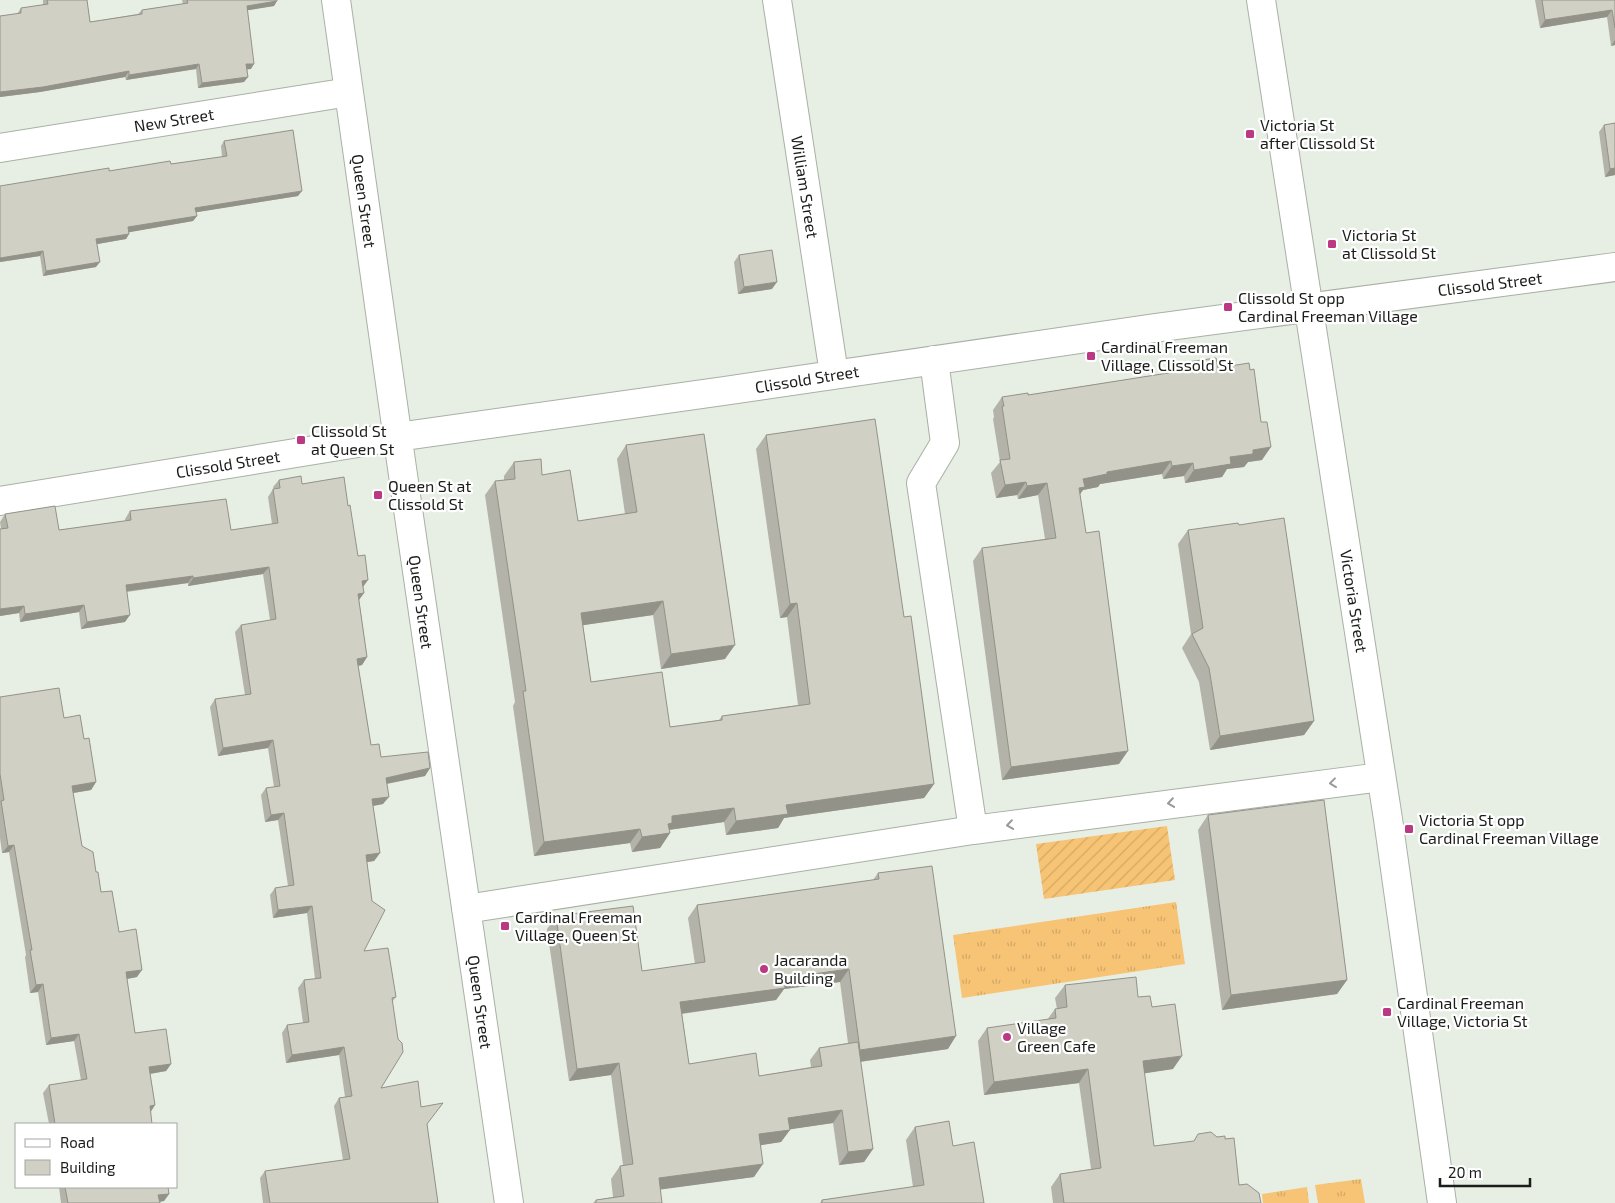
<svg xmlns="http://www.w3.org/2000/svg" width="1615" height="1203" font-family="'Exo 2',sans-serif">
<defs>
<pattern id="grass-tufts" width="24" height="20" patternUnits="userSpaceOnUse" patternTransform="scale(1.25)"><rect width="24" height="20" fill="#f7c475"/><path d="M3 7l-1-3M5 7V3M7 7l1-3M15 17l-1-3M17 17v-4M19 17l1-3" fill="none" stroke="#d3a865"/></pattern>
<pattern id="garden-furrows" width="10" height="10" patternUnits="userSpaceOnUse" patternTransform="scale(1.25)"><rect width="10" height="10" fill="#f7c475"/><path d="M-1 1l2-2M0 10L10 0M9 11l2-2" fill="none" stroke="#d3a865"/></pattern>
</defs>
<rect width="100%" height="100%" fill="#e7efe4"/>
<!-- grass -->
<path fill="url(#grass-tufts)" d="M1176 902 1185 964 962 998 953 935Z
M1361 1179 1365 1203H1318L1315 1185Z
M1307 1187 1309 1203H1263L1262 1194Z"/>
<!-- garden -->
<path fill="url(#garden-furrows)" d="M1167 826 1175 880 1044 899 1036 844Z"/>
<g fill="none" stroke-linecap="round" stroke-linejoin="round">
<!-- street casing -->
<g stroke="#a9b0a5" stroke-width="30">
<path id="street" d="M336 0 402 468 509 1203
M777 0 834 374
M1261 0 1388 819 1442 1203
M0 148 349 92
M0 501 376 440 724 391 1155 328 1615 267
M973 830 1381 777
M466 909 973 830 921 483 945 443 934 360"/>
</g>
<!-- street -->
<use href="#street" stroke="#fff" stroke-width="28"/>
</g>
<!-- wall -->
<path fill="#b4b3a9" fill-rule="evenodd" d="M43 0H87L90 22 138 14 142 10 183 4 182 0H277L274 6 247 10 251 69H247L248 77 244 82 198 88 196 69 126 80 125 77 40 92 0 97V16L17 14 21 8 43 5Z
M1535 0H1615V45L1611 46 1607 17 1540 28Z
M1615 123V175L1605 177 1599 132 1604 125Z
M224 141 298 196 196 212 197 216 193 221 129 232V234L126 239 97 244 96 267 43 276 40 256 0 262 109 171 171 164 222 157 221 146Z
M739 255 772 289 738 294 734 262Z
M1180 363 1218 368 1262 460 1248 462 1244 467 1227 469 1222 477 1185 483 1184 476 1163 479 1162 474 1100 484 1098 487 1083 490 1080 494 1119 764 1002 780 973 561 982 548 1045 539 1038 495 1018 499 1017 495 996 498 991 473 1000 462 993 419 994 417 993 410 1002 397 1028 395 1174 372Z
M766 435 904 617 934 784 924 798 784 818 778 828 726 835 724 822 669 830 670 833 660 848 632 852 630 843 534 856 513 706 515 702 485 495 495 481 504 480V476L514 462 542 475 578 521 625 514 617 459 626 445 725 659 661 669 653 615 583 625 591 682 670 727 719 720 722 716 798 705 787 617 780 618 756 449Z
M279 480 302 484 348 506 363 587 364 593 359 600 367 657 362 665 358 666 371 745 381 757 430 768 425 776 387 784 383 804 373 806 380 853 374 861 367 862 364 951 396 997 392 1002 381 1088 421 1107 427 1125 438 1203H263L260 1178 265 1171 343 1160 334 1106 339 1098 345 1097 339 1055 286 1063 282 1033 287 1025 303 1023 298 988 304 980 315 979 307 913 273 918 270 895 275 888 288 886 278 820 265 822 261 795 266 788 274 787 268 748 218 756 210 707 215 699 245 695 235 632 241 625 270 620 263 574 188 586V583L127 592 125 622 81 629 79 612 20 622 19 613 0 616V529H1L0 522 5 514 59 530 125 521V519L130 511 231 530 272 524 268 497 273 489H274L273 487Z
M1188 530 1314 721 1304 735 1210 750 1199 682 1182 648 1191 634 1178 544Z
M0 697 64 718 84 739 96 782 91 790 73 793 82 846 96 872 101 892 119 932 137 977 127 979 135 1033 171 1064 166 1071 150 1074 155 1105 150 1112 152 1124H49L43 1093 49 1085 81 1080 74 1041 46 1045 38 992 30 993 25 957 26 955 9 852 2 853 0 838Z
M1208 815 1347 980 1337 994 1222 1010 1198 830Z
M878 873 948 1049 860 1062 873 1149 864 1162 839 1165 833 1123 790 1129 781 1142 760 1145 754 1177 660 1189 662 1203H593L596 1200 613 1197 611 1179 620 1166 623 1165 611 1075 569 1081 547 929 556 916 642 971 695 964 688 918 697 905 873 880ZM840 982 848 1043 819 1048 810 1060 811 1067 759 1076 689 1064 682 1014 776 1000 784 989Z
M1065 985 1138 997 1152 1007 1173 1069 1144 1073 1154 1146 1239 1185 1261 1203H1053L1051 1187 1060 1174 1091 1169 1079 1083 984 1095 978 1041 987 1028 1047 1020 1055 1009H1057L1055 998Z
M915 1127 953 1146 984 1203H820L822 1200 913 1187 906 1140Z
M59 1187H168L169 1194 164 1201 159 1202 160 1203H61Z"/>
<!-- shaded-wall -->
<path fill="#929289" d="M277 1 274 6 243 11 247 6Z
M1612 10 1607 17 1540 28 1545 20Z
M1615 40V45L1611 46Z
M199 64 196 69 126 80 129 75Z
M246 64H254L251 69 243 70Z
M129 71 125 77 40 92 0 97V92Z
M248 77 244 82 198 88 202 83Z
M1615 168V175L1605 177 1610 169Z
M302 191 298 196 192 213 195 208Z
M197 216 193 221 125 233 128 227Z
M129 234 126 239 92 245 96 239Z
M43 251 40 256 0 262V258Z
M100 262 96 267 43 276 46 271Z
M777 282 772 289 738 294 744 287Z
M1271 447 1262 460 1248 462 1244 467 1227 469 1222 477 1185 483 1194 470 1230 457 1253 450Z
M1171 461 1162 474 1100 484 1098 487 1083 490 1076 500 1070 501 1083 479 1107 472Z
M1193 463 1184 476 1163 479 1172 466Z
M1026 482 1017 495 996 498 1005 485Z
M1047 483 1038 495 1018 499 1027 486Z
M269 567 263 574 188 586 193 578Z
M193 576 188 583 121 592 126 585Z
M368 580 363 587 356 588 362 581Z
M364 593 358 601V594Z
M663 601 653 615 571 627 581 613Z
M797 603 787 617 780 618 790 604Z
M84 605 79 612 20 622 25 614Z
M24 606 19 613 0 616V609Z
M130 615 125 622 81 629 87 622Z
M735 645 725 659 661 669 671 654Z
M367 657 362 665 352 667 357 659Z
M1314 721 1304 735 1210 750 1220 736Z
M273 740 268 748 218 756 223 748Z
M1128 751 1119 764 1002 780 1011 767Z
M430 768 425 776 380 785 386 778Z
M96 782 91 790 67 794 72 786Z
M934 784 924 798 784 818 778 828 726 835 736 821 786 805Z
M389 797 383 804 367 807 372 799Z
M734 808 724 822 668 830 670 833 660 848 632 852 642 837 672 816Z
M284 813 278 820 265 822 271 815Z
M640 829 630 843 534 856 544 842Z
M14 845 9 852 2 853 8 846Z
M380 853 374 861 361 863 366 855Z
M312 906 307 913 273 918 278 910Z
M849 969 840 982 784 989 776 1000 671 1015 680 1002 784 978Z
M142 970 137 977 121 980 126 972Z
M1347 980 1337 994 1222 1010 1231 995Z
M43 984 38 992 30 993 36 985Z
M79 1034 74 1041 46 1045 51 1038Z
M956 1036 948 1049 851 1063 860 1050Z
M344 1047 339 1055 286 1063 292 1055Z
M1182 1056 1173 1069 1134 1075 1143 1061Z
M619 1063 611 1075 569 1081 577 1069Z
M171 1064 166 1071 143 1075 149 1067Z
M1088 1069 1079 1083 984 1095 994 1082Z
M155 1105 150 1113V1106Z
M842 1110 833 1123 779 1131 788 1118Z
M790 1130 781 1142 750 1147 759 1134Z
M873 1149 864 1162 839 1165 848 1152Z
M763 1164 754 1177 650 1191 659 1178Z
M169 1194 164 1201 153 1203 158 1195Z"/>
<!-- building -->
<path fill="#d1d0c4" stroke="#929289" d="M47 0H87L90 22 142 14V10L188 3 187 0H277V1L247 6 254 64H246L248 77 202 83 199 64 129 75V71L43 87 0 92V16L21 13V8L48 4Z
M1542 0H1615V28L1612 10 1545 20Z
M1615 123V168L1610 169 1604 125Z
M293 130 302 191 195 208 197 216 128 227 129 234 96 239 100 262 46 271 43 251 0 258V186L109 168V171L170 161 171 164 227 156 224 141Z
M772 250 777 282 744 287 739 255Z
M1216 358 1218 368 1249 363 1250 370 1254 369 1261 422H1267L1271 447 1253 450V454L1230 457 1231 464 1194 470 1193 463 1172 466 1171 461 1107 472V474L1083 479 1085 487 1079 488 1086 533 1099 531 1128 751 1011 767 982 548 1056 538 1047 483 1027 486 1026 482 1005 485 1000 460 1010 459 1002 406H1004L1002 397 1028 393V395L1181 371 1180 363Z
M875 419 904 617 911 616 934 784 786 805 788 814 736 821 734 808 672 816V823L668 824 670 833 642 837 640 829 544 842 523 691H526L495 481 515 479 514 462 541 459 542 475 570 470 578 521 637 512 626 445 704 434 735 645 671 654 663 601 581 613 591 682 662 672 670 727 722 720V716L810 704 797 603 790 604 766 435Z
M301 476 302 484 344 477 348 506 350 505 358 556 365 555 368 580 362 581 364 593 358 594 367 657 357 659 371 745 379 744 381 757 428 752 430 768 386 778 389 797 372 799 380 853 366 855 372 901 385 910 364 951 388 948 396 997 392 998 398 1039 402 1043 403 1052 381 1088 418 1081 421 1107 443 1103 427 1124 438 1203H270L265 1171 350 1159 339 1098 352 1096 344 1047 292 1055 287 1025 309 1022 304 980 321 978 312 906 278 910 275 888 294 885 284 813 271 815 266 788 280 786 273 740 223 748 215 699 251 694 241 625 276 619 269 567 193 578V576L126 585 130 615 87 622 84 605 25 614 24 606 0 609V529L8 528 5 514 55 506 59 530 131 520 130 511 226 499 231 530 278 523 273 489 280 488 279 480Z
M1284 518 1314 721 1220 736 1209 668 1192 634 1203 628 1188 530 1238 523 1239 525Z
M59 688 64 718 80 715 84 739 89 738 96 782 72 786 82 846 93 852 96 872H98L101 892 112 891 119 932 136 929 142 970 126 972 135 1033 166 1029 171 1064 149 1067 155 1105 150 1106 152 1124H55L49 1085 87 1079 79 1034 51 1038 43 984 36 985 30 950H32L14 845 8 846 1 801 4 800 0 774V697Z
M1324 800 1347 980 1231 995 1208 815Z
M932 866 956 1036 860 1050 849 969 784 978 785 988 680 1002 689 1064 756 1053 759 1076 822 1066 819 1048 858 1042 873 1149 848 1152 842 1110 788 1118 790 1130 759 1134 763 1164 659 1178 662 1203H596V1200L624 1196 620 1166 633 1164 619 1063 577 1069 556 916 633 906 642 971 705 962 697 905 879 879 878 873Z
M1136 977 1138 997 1150 996 1152 1007 1175 1004 1182 1056 1143 1061 1154 1146 1194 1141 1198 1134 1211 1132 1217 1137 1225 1136V1139L1234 1138 1239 1185 1247 1184 1259 1193 1261 1203H1064L1060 1174 1101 1168 1088 1069 994 1082 987 1028 1056 1018 1055 1009 1067 1007 1065 985Z
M949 1121 953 1146 974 1142 984 1203H822V1200L924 1185 915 1127Z
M65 1187H168L169 1194 158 1195 160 1203H68Z"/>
<!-- one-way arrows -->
<defs><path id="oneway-chevron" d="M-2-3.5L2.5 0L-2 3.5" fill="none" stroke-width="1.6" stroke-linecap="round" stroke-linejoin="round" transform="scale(1.25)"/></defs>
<g stroke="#989998">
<use href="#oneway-chevron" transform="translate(1333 783) rotate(173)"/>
<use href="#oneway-chevron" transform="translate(1171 803) rotate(172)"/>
<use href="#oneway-chevron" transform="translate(1010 825) rotate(172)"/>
</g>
<!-- markers -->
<g fill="#bb3982" stroke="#fff" stroke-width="2">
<rect x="1245" y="129" width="10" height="10" rx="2.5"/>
<rect x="1327" y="239" width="10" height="10" rx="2.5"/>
<rect x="1223" y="302" width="10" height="10" rx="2.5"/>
<rect x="1086" y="351" width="10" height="10" rx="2.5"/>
<rect x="296" y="435" width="10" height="10" rx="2.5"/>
<rect x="373" y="490" width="10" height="10" rx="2.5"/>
<rect x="1404" y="824" width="10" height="10" rx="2.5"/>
<rect x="500" y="921" width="10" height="10" rx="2.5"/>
<circle cx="764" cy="969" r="5"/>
<rect x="1382" y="1007" width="10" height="10" rx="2.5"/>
<circle cx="1007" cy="1037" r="5"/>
</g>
<g text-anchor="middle" stroke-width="4.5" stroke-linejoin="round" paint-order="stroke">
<!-- street labels -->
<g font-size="16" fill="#1a1d19" stroke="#fff">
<text transform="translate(174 120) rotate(-9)" y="6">New Street</text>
<text transform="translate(805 187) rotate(81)" y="6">William Street</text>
<text transform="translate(364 201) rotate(82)" y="6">Queen Street</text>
<text transform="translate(1490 284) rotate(-7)" y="6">Clissold Street</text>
<text transform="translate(807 379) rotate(-9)" y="6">Clissold Street</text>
<text transform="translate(228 464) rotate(-9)" y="6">Clissold Street</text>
<text transform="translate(1354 601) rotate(81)" y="6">Victoria Street</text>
<text transform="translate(421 602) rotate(82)" y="6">Queen Street</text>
<text transform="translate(480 1002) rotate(82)" y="6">Queen Street</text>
</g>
<!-- poi labels -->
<g font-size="16" fill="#1a1d19" stroke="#fff" text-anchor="start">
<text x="1260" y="131">Victoria St<tspan x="1260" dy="18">after Clissold St</tspan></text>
<text x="1342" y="241">Victoria St<tspan x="1342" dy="18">at Clissold St</tspan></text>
<text x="1238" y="304">Clissold St opp<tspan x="1238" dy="18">Cardinal Freeman Village</tspan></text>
<text x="1101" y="353">Cardinal Freeman<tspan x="1101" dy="18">Village, Clissold St</tspan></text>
<text x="311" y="437">Clissold St<tspan x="311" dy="18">at Queen St</tspan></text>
<text x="388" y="492">Queen St at<tspan x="388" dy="18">Clissold St</tspan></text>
<text x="1419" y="826">Victoria St opp<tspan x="1419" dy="18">Cardinal Freeman Village</tspan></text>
<text x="515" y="923">Cardinal Freeman<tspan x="515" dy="18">Village, Queen St</tspan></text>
<text x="774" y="966">Jacaranda<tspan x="774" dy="18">Building</tspan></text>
<text x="1397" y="1009">Cardinal Freeman<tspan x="1397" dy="18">Village, Victoria St</tspan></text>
<text x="1017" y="1034">Village<tspan x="1017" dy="18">Green Cafe</tspan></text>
</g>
</g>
<!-- legend -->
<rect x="15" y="1123" width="162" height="65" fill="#ffffff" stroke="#a3a5a3"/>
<rect x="25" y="1139" width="25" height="8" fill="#ffffff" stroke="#a3a5a3"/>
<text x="60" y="1148" font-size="15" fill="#1a1d19">Road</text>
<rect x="25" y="1160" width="25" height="15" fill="#d1d0c4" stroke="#a3a5a3"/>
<text x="60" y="1173" font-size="15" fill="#1a1d19">Building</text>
<!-- scale -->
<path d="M1440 1178v8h90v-8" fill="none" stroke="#1a1d19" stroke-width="2.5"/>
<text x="1448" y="1178" font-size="15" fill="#1a1d19" stroke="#ffffff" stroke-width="4" paint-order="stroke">20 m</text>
</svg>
